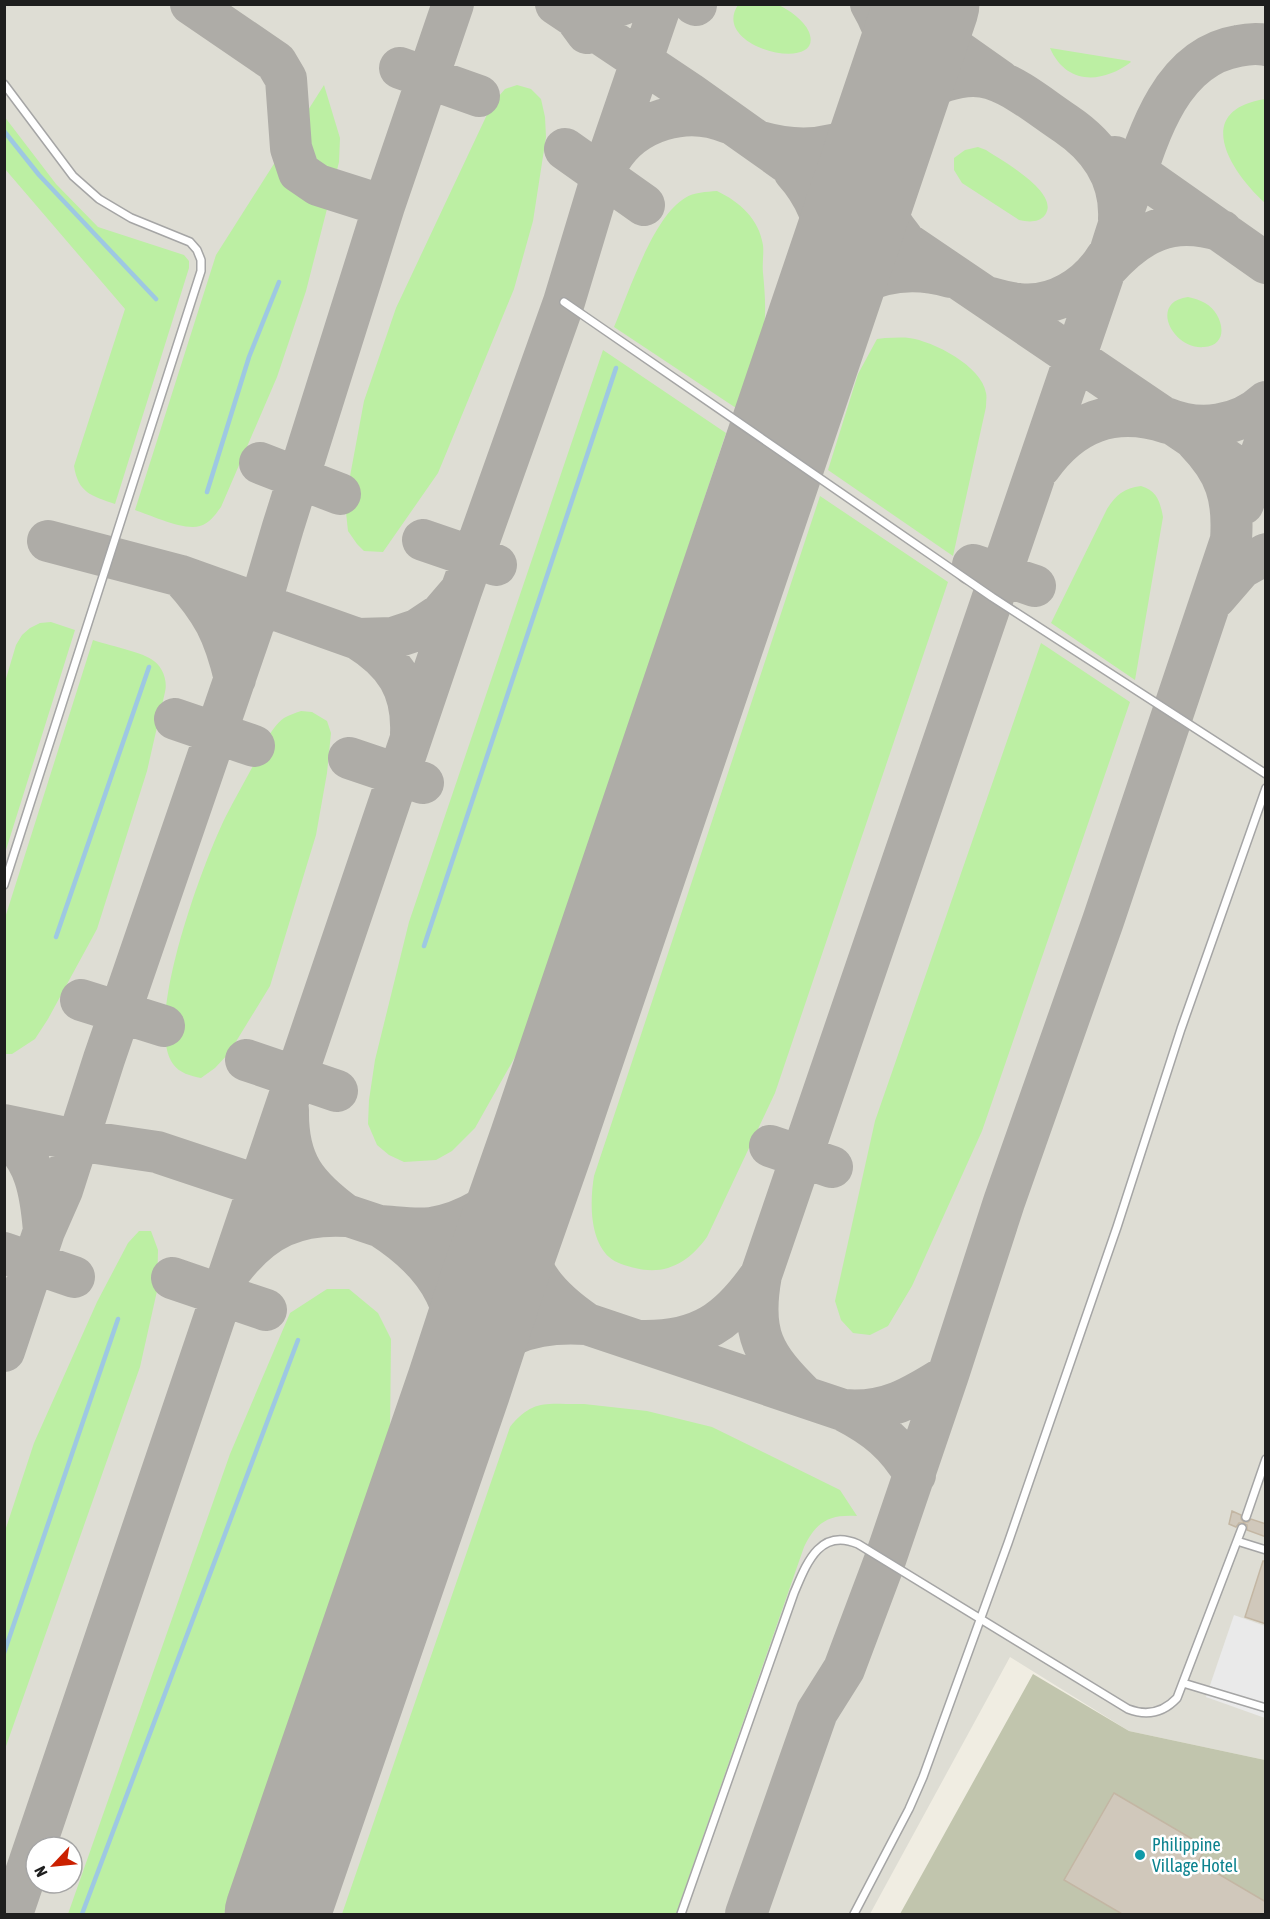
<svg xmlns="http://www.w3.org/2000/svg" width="1270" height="1919" font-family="'Asap Condensed',sans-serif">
<rect width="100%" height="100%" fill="#f0ede2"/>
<!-- airport -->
<path fill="#deddd4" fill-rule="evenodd" d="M5 5H1265V1760L1129 1731 1010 1657 870 1914H5ZM36 1847H72V1883H36Z"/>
<!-- construction -->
<path fill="#c1c5ad" d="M1033 1674 1129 1731 1265 1760V1914H900Z"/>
<!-- grass -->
<path fill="#bcefa3" d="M738 5 777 4C789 10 804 20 809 32 826 75 709 48 738 5Z
M1050 48 1130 61 1131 62C1102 84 1066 85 1050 48Z
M324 85 340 138 339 162 306 291 277 377 221 507C215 515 210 523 200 526 184 531 150 515 135 510L216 255Z
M517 85 531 89 541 99 545 117 546 137 533 221 514 289 438 473 383 552 364 551 357 544 348 531 345 503 364 401 396 308 492 104 505 89Z
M1265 99H1266L1265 203C1231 172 1191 111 1265 99Z
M4 116 56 184 98 227 184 255 189 261V268L115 504C92 496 78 493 74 466L125 309 5 169Z
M978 147 986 150C1001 160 1061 193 1045 215 1039 223 1028 222 1019 220L962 183 954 170V158L965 150Z
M717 191C740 202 759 219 763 245 764 254 762 264 763 273 765 294 767 318 762 338 758 359 744 387 736 408L614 327C629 292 653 217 685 198 694 192 706 192 717 191Z
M1188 297C1193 298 1200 300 1205 303 1223 313 1231 345 1204 347 1173 350 1148 302 1188 297Z
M885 338C893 338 901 337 909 338 933 341 982 366 986 393 987 397 986 402 986 407L953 556 828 470 858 374 877 339Z
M603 350 726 433 524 1041 475 1128 452 1151 436 1160 404 1162 389 1155 377 1145 368 1124 369 1100 375 1060 409 922Z
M1141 486C1157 491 1160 501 1163 517L1135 680 1051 623 1107 509C1116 495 1124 488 1141 486Z
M820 496 948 582 775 1093 707 1237C689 1262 666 1276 635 1268 627 1266 615 1263 609 1257 589 1238 590 1201 594 1176Z
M51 622 75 630 5 853V682L16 645 22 635 30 628 40 623Z
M93 640C107 645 141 652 151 659 162 665 168 680 165 692L147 771 97 929 48 1019 35 1039 12 1054H5V918Z
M1041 643 1130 702 982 1131 912 1286 888 1326 870 1335 853 1333 841 1320 835 1301 875 1121Z
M301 711 312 712 327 721 331 733 327 773 316 835 270 986 229 1053 215 1068 201 1078C191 1076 179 1073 173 1064 143 1022 204 860 226 816 235 798 245 781 254 764 262 750 270 728 284 718 289 715 295 713 301 711Z
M139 1231H151L158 1250 157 1291 140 1367 5 1749V1531L34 1443 97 1302 128 1243Z
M327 1289H349L378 1313 391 1339 390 1434 224 1914H68L230 1454 290 1313Z
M584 1404 647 1411 712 1427 840 1490 857 1516C829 1514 816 1522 804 1547L676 1914H342L510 1427C534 1397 549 1405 584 1404Z"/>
<!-- parking -->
<path fill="#eaeaea" d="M1234 1615 1265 1626V1718L1206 1697Z"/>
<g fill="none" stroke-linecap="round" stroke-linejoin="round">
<!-- stream -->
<path stroke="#9ec8e2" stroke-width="4.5" d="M4 131 39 175 156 299
M207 492 249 357 279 282
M56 937 149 667
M424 946 616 368
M4 1653 118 1319
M82 1914 298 1340"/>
<!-- taxiway -->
<path stroke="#aeaca7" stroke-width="42" d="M191 4 276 62 286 79 291 148 299 172 318 185 384 206
M556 4 689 93 785 161 1266 487
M694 4 696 5
M871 4C888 33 895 63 896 96
M891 4 1000 81
M587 33 576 18 623 4
M400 68 479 96
M760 142C795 152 830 151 863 134 878 126 889 113 903 103 926 86 963 69 992 79 1019 88 1043 109 1066 124 1100 147 1121 178 1119 219
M565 149 644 205
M878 151C874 185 880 212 903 239
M1115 157 1266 263
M610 160C634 120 687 105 729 123
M794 171C824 204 833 247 829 290
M1105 270C1139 232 1171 215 1222 231
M987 297C998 300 1008 303 1019 304 1054 308 1088 287 1106 258
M811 346C817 334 821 322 829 312 858 272 906 264 951 277
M1166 418C1199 432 1239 427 1266 402
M260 463 340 494
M1040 467C1072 422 1114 405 1168 423
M1243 504 1266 440
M423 540 496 565
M48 541 181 576 358 639 393 638 417 630 441 614 459 593
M973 565 1035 586
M181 576C213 611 224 633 235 679
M1215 598 1241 568 1266 554
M358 639C395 662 413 689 411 734
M175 719 254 746
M349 758 423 783
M81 1000 164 1026
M246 1060 337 1091
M4 1125 76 1140 157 1152 406 1235 437 1249 528 1298 587 1324 843 1410C876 1427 896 1443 915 1475
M4 1134C36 1157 41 1194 44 1231
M770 1146 832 1167
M4 1253 74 1277
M233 1268C264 1228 297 1213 347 1216 306 1186 287 1163 288 1110
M761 1275 1105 270C1112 244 1121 218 1130 192 1148 135 1171 57 1238 46 1247 44 1257 43 1266 45
M172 1278 266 1310
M642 1341C700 1342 729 1321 761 1275 750 1334 763 1356 805 1397
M4 1351 44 1231 62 1190 104 1059 260 605 283 527 384 206 453 4
M459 1385C464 1310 444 1267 380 1226 397 1227 415 1230 431 1228 465 1223 500 1202 521 1176 529 1166 535 1154 541 1144
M459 1385C490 1335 530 1320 587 1324 533 1287 518 1258 525 1192
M843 1410C886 1414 913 1397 948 1375
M12 1914 461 591 564 302 602 176 661 4
M746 1914 817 1712 844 1669 885 1560 948 1375 1004 1202 1103 921 1231 540C1234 497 1226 472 1196 441"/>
<!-- runway -->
<path stroke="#aeaca7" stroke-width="105" d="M277 1914 459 1385 494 1278 541 1144 927 4"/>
</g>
<!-- building -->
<path fill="#d0c8bb" stroke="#c3b6a3" stroke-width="1.5" d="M1232 1511 1241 1515V1519L1244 1522H1248L1251 1519 1266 1524V1537L1247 1530V1525L1243 1523H1239L1236 1527 1229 1524Z
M1263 1561H1266V1624L1245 1617Z
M1114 1793 1206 1847 1198 1862 1266 1902V1914H1122L1064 1880Z"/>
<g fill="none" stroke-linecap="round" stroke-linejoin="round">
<!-- service casing -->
<g stroke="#a5a5a5" stroke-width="10">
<path id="service" d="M4 84 73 176 99 199 131 218 190 242 197 250 201 260V271L4 885
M564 302 992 597 1266 774
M1246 1517 1266 1459
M1237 1541 1266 1550
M1183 1683 1266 1708
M681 1914 794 1593C806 1565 819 1527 858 1544L1128 1709C1146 1716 1163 1713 1177 1698L1242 1528
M854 1914 909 1809 923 1777 1008 1543 1117 1227 1181 1029 1266 788"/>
</g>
<!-- service -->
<use href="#service" stroke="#fff" stroke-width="7"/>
</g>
<!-- markers -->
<circle fill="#0f9aa8" stroke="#fff" stroke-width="2" cx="1140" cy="1855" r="6"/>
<g text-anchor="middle" stroke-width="5" stroke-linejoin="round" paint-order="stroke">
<!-- culture labels -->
<g font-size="18" fill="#0d838f" stroke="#fff" text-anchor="start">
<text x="1152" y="1851">Philippine<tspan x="1152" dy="21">Village Hotel</tspan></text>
</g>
</g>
<!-- border -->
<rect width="1270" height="1919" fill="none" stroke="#1e1e1e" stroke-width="12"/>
<!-- north arrow -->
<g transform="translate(54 1865) rotate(244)"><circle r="28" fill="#ffffff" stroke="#a5a5a5" stroke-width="1.5"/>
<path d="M0-4.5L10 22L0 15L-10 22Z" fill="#cb2000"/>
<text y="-9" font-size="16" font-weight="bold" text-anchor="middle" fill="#1e1e1e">N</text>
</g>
</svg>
